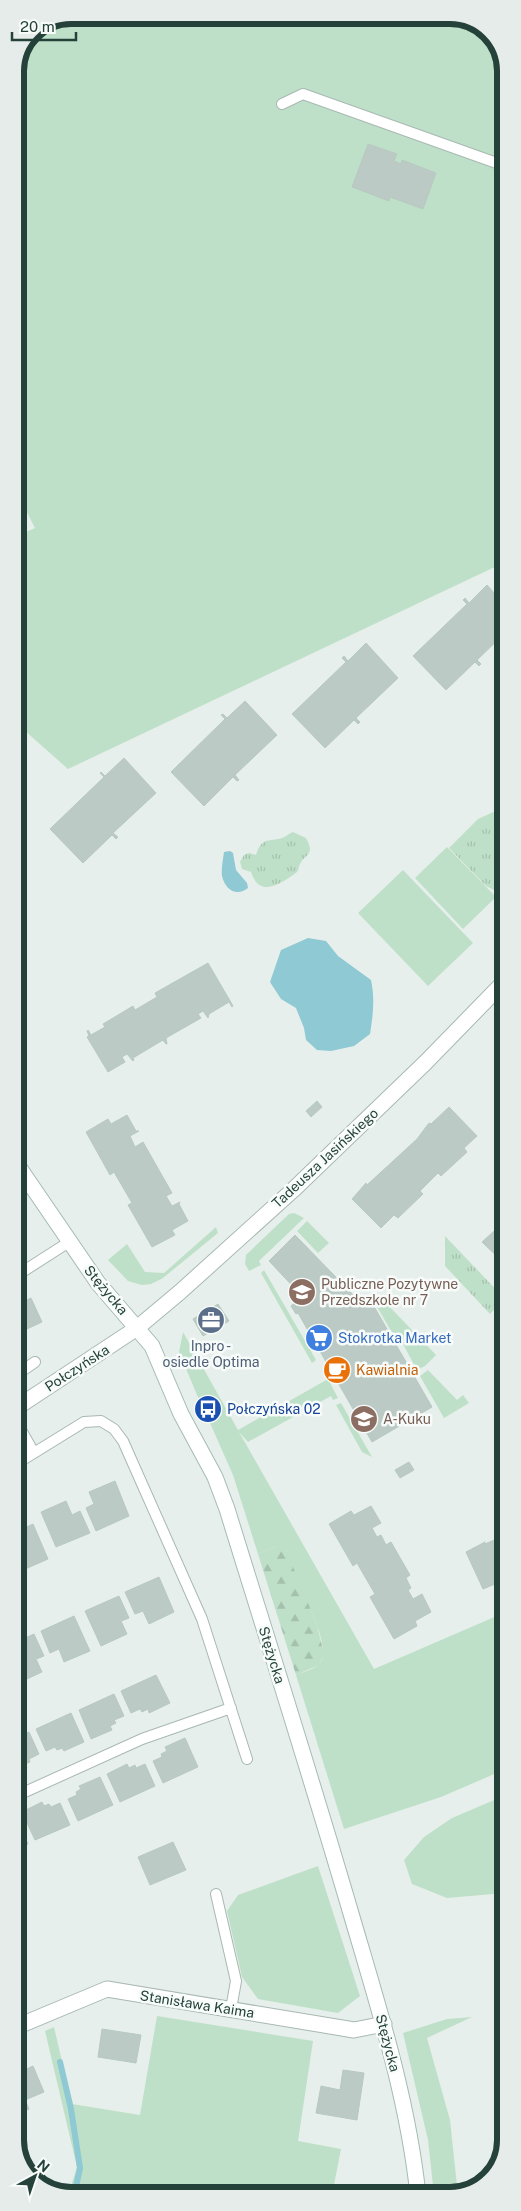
<svg xmlns="http://www.w3.org/2000/svg" width="521" height="2211" font-family="'Public Sans',sans-serif">
<defs>
<pattern id="forest-firs" width="22" height="20" patternUnits="userSpaceOnUse" patternTransform="scale(1.25)"><rect width="22" height="20" fill="#bfe0c8"/><path d="M5 1l3.5 6h-7zM16 11l3.5 6h-7z" fill="#a4c1ad"/></pattern>
<pattern id="park-tufts" width="24" height="20" patternUnits="userSpaceOnUse" patternTransform="scale(1.25)"><rect width="24" height="20" fill="#bfe0c8"/><path d="M3 7l-1-3M5 7V3M7 7l1-3M15 17l-1-3M17 17v-4M19 17l1-3" fill="none" stroke="#a4c1ad"/></pattern>
</defs>
<rect width="100%" height="100%" fill="#e6efeb"/>
<!-- green -->
<path fill="#bfe0c8" d="M71 15H457L489 31 505 60V553L499 565 68 769 15 722V537L35 528 15 489V71L32 31Z
M447 847 496 897 463 929 415 878Z
M403 870 473 943 428 986 358 913Z
M294 1213 304 1218 259 1261 261 1265 249 1271 245 1264 246 1255 289 1214Z
M307 1221 329 1243 318 1253 297 1231Z
M216 1227 218 1233 163 1278 151 1284 142 1285 128 1281 108 1260 127 1244 145 1272 164 1273Z
M264 1270 316 1360 312 1363 261 1273Z
M379 1301 385 1302 436 1355 425 1366 417 1370 403 1344 399 1345 375 1303Z
M183 1332 238 1430 328 1379 338 1398 333 1400 331 1396 248 1442 239 1432 374 1669 506 1612V1769L441 1797 344 1829 296 1675C303 1672 315 1669 320 1663 335 1641 288 1568 276 1546L258 1554 233 1475 206 1414 212 1411 206 1400 200 1402 179 1352Z
M428 1370 457 1400 463 1395 469 1403 444 1418 420 1376Z
M341 1403 372 1457 362 1452 336 1405Z
M506 1795V1895L493 1894 447 1898 412 1884 404 1860 424 1837 452 1818Z
M318 1866 360 1996 338 2013 258 1999 242 1977 227 1911 238 1895Z
M157 2016 313 2041 298 2141 341 2149 332 2195 68 2196 77 2167 45 2031 54 2027 72 2104 140 2115Z
M472 2017 427 2038 450 2120 458 2195H434L428 2140 403 2033 447 2019Z"/>
<!-- forest -->
<path fill="url(#forest-firs)" d="M276 1546 289 1557 317 1625 324 1654 319 1665 296 1675 258 1554Z"/>
<!-- park -->
<path fill="url(#park-tufts)" d="M500 809 505 813V880L494 890 486 886 449 848 478 819Z
M293 832 306 838C316 856 304 854 300 864 298 867 299 870 297 872 283 882 260 900 251 872L242 869 240 862 244 855 249 853 256 855C262 836 269 842 282 838 286 837 289 833 293 832Z
M445 1236 505 1299 490 1314 445 1266Z"/>
<!-- water -->
<path fill="#8ec9d4" d="M230 851 233 853 236 870 247 883 248 888C237 897 225 890 222 876 221 869 223 860 224 852Z
M308 938 326 941 338 956 371 980C375 999 373 1015 370 1034L354 1046 331 1051 317 1050 306 1040 304 1028 296 1008 281 999 270 982 281 950Z"/>
<g fill="none" stroke-linecap="round" stroke-linejoin="round">
<!-- stream -->
<path stroke="#8ec9d4" stroke-width="6" d="M60 2062 71 2109 80 2168 74 2196"/>
</g>
<!-- building -->
<path fill="#bbcac4" stroke="#b8c9c2" d="M368 144 397 154 394 161 401 164 402 160 436 173 423 209 390 197 389 201 352 187Z
M487 585 505 605V633L477 660 481 664 479 666 475 662 446 690 413 656 467 604 463 600 465 598 469 603Z
M366 643 398 678 356 718 360 722 358 724 354 720 325 748 292 714 346 662 342 658 344 656 348 661Z
M245 701 277 735 235 775 239 780 237 781 233 777 204 806 171 772 225 719 221 715 223 714 227 718Z
M124 758 156 793 113 833 118 837 116 839 112 835 83 863 50 829 104 777 100 773 101 772 105 776Z
M208 963 233 1006 232 1007 229 1002 209 1014 208 1018 203 1011 198 1014 201 1018 166 1038 167 1044H166L163 1040 133 1058 134 1060 133 1061 127 1054 122 1057 125 1062 108 1072 87 1037 89 1036 87 1031 88 1030 91 1035 105 1027 103 1024 133 1006 135 1010 157 997 155 993Z
M317 1101 322 1107 311 1117 306 1111Z
M449 1107 477 1136 464 1148 467 1152 441 1176 438 1173 420 1191 423 1194 398 1218 394 1215 381 1228 352 1199 366 1183 367 1185 417 1139 429 1123 431 1124Z
M127 1115 136 1131H139L130 1136 135 1147 143 1142 172 1193 166 1196 172 1206 180 1202 179 1204 188 1221 172 1230 175 1235 152 1247 128 1205 132 1203 114 1172 110 1175 86 1132 108 1119 111 1124Z
M506 1220V1265L482 1242Z
M295 1235 365 1307 372 1303 432 1407 372 1442 298 1313 296 1314 291 1306 302 1296 269 1261Z
M31 1298 42 1322 16 1334V1305Z
M218 1304 229 1321 203 1336 193 1319Z
M409 1462 414 1470 400 1478 395 1470Z
M115 1481 129 1516 96 1531 86 1508 94 1504 89 1492Z
M66 1501 72 1515 80 1511 90 1533 56 1547 41 1512Z
M371 1506 381 1523 372 1528 377 1537 381 1535 386 1545 391 1542 410 1575 406 1578 411 1588 408 1590 413 1599 422 1594 431 1612 415 1621 417 1626 394 1639 370 1597 375 1594 357 1563 353 1566 329 1524 351 1511 354 1515Z
M33 1524 48 1559 16 1573V1532Z
M506 1535V1584L502 1586 500 1582 483 1589 466 1552 485 1542V1544Z
M159 1577 174 1612 149 1624 143 1611 135 1614 125 1592Z
M119 1596 129 1618 121 1621 127 1634 101 1646 85 1611Z
M74 1616 90 1651 64 1662 59 1649 50 1653 41 1631Z
M34 1634 44 1656 36 1659 42 1672 16 1684V1642Z
M156 1675 170 1703 149 1713 148 1709 142 1712 140 1709 131 1713 121 1691Z
M114 1694 124 1716 114 1720 116 1723 110 1726 112 1730 91 1739 79 1710Z
M71 1713 84 1742 64 1751 62 1748 57 1750 55 1747 46 1751 36 1729Z
M29 1732 39 1754 29 1759 30 1762 25 1764 27 1768 16 1773V1738Z
M185 1738 198 1767 163 1783 153 1761 162 1757 161 1754 167 1751 165 1747Z
M127 1764 129 1768 135 1765 136 1768 145 1764 155 1786 120 1802 107 1774Z
M100 1777 113 1805 78 1821 68 1799 77 1795 76 1792 81 1789 79 1786Z
M42 1802 44 1806 49 1804 51 1807 60 1803 70 1825 35 1840 22 1812Z
M16 1818 28 1844 16 1849Z
M173 1842 186 1870 150 1885 138 1857Z
M102 2029 141 2035 136 2063 98 2057Z
M33 2066 44 2092 25 2100 29 2109 16 2115V2074Z
M343 2070 364 2073 357 2120 316 2113 321 2086 340 2090Z"/>
<g fill="none" stroke-linecap="round" stroke-linejoin="round">
<!-- lane casing -->
<g stroke="#a8b8b2" stroke-width="12">
<path id="lane" d="M282 104 303 94 505 166
M16 1276 69 1242
M16 1375 35 1362
M16 1421 34 1453
M16 1464 84 1422 101 1421 114 1429 123 1441 202 1619 247 1759
M16 1796 142 1739 231 1708
M216 1894 236 1981 231 2009"/>
</g>
<!-- street casing -->
<g stroke="#a8b8b2" stroke-width="17">
<path id="street" d="M16 1408 137 1328 180 1292 293 1190 425 1063 505 981
M16 2027 107 1989 354 2030 384 2024"/>
</g>
<!-- secondary casing -->
<g stroke="#a4bbb3" stroke-width="17">
<path id="secondary" d="M16 1163 98 1283 152 1346 181 1414 215 1477 227 1509C269 1645 312 1780 352 1917 379 2009 408 2100 418 2195"/>
</g>
<!-- lane -->
<use href="#lane" stroke="#fff" stroke-width="10"/>
<!-- street -->
<use href="#street" stroke="#fff" stroke-width="15"/>
<!-- secondary -->
<use href="#secondary" stroke="#fff" stroke-width="15"/>
</g>
<!-- icons -->
<defs>
<g id="school-disc" transform="scale(1.4375)"><circle r="9.5" fill="#8d6e63" stroke="#f7fbf9"/><path d="M0-5L7-2L0 1L-7-2ZM-4 1L0 2.5L4 1V4Q0 6-4 4Z" fill="#fff"/></g>
<g id="office-disc" transform="scale(1.4375)"><circle r="9.5" fill="#5c6f8a" stroke="#f7fbf9"/><path d="M-6-3h4V-5.5h4V-3h4V5H-6ZM-1-4.5V-3h2v-1.5ZM-6 0V1H6V0Z" fill="#fff"/></g>
<g id="supermarket-disc" transform="scale(1.4375)"><circle r="9.5" fill="#3f7fe0" stroke="#f7fbf9"/><path d="M-6-5.5h2.5l.6 2H6L4.5 2H-2.5L-4.4-4H-6ZM-1.5 3.2a1.3 1.3 0 1 0 .1 0ZM3 3.2a1.3 1.3 0 1 0 .1 0Z" fill="#fff"/></g>
<g id="cafe-disc" transform="scale(1.4375)"><circle r="9.5" fill="#e8710a" stroke="#f7fbf9"/><path d="M-5.5-4.5H6V0H3Q3 3.5 0 3.5H-2.5Q-5.5 3.5-5.5 0ZM3-3.2v2h1.7v-2ZM-6 4.5H4V6H-6Z" fill="#fff"/></g>
<g id="bus-disc" transform="scale(1.4375)"><circle r="9.5" fill="#1a4fb4" stroke="#f7fbf9"/><path d="M-5-6H5V4H4V6H2V4H-2V6H-4V4H-5ZM-3.5-4V0h7V-4ZM-3.5 1.2v1.5H-2V1.2ZM2 1.2v1.5H3.5V1.2Z" fill="#fff"/></g>
</defs>
<g fill-rule="evenodd">
<use href="#school-disc" x="302" y="1292"/>
<use href="#office-disc" x="211" y="1320"/>
<use href="#supermarket-disc" x="319" y="1338"/>
<use href="#cafe-disc" x="337" y="1370"/>
<use href="#bus-disc" x="208" y="1409"/>
<use href="#school-disc" x="364" y="1419"/>
</g>
<g text-anchor="middle" stroke-width="5" stroke-linejoin="round" paint-order="stroke">
<!-- street labels -->
<g font-size="14" fill="#24423a" stroke="#f7fbf9">
<text transform="translate(325 1158) rotate(-43)" y="5">Tadeusza Jasińskiego</text>
<text transform="translate(106 1290) rotate(50)" y="5">Stężycka</text>
<text transform="translate(77 1368) rotate(-33)" y="5">Połczyńska</text>
<text transform="translate(272 1655) rotate(73)" y="5">Stężycka</text>
<text transform="translate(197 2004) rotate(9)" y="5">Stanisława Kaima</text>
<text transform="translate(388 2043) rotate(75)" y="5">Stężycka</text>
</g>
<!-- education labels -->
<g font-size="14" fill="#785e54" stroke="#f7fbf9" text-anchor="start">
<text x="321" y="1289">Publiczne Pozytywne<tspan x="321" dy="16">Przedszkole nr 7</tspan></text>
<text x="383" y="1424">A-Kuku</text>
</g>
<!-- shop labels -->
<g font-size="14" fill="#366cbe" stroke="#f7fbf9" text-anchor="start">
<text x="338" y="1343">Stokrotka Market</text>
</g>
<!-- service labels -->
<g font-size="14" fill="#4e5e75" stroke="#f7fbf9">
<text x="211" y="1351">Inpro -<tspan x="211" dy="16">osiedle Optima</tspan></text>
</g>
<!-- food labels -->
<g font-size="14" fill="#c56008" stroke="#f7fbf9" text-anchor="start">
<text x="356" y="1375">Kawialnia</text>
</g>
<!-- transit labels -->
<g font-size="14" fill="#164399" stroke="#f7fbf9" text-anchor="start">
<text x="227" y="1414">Połczyńska 02</text>
</g>
</g>
<!-- crop -->
<path d="M0 0H521V2211H0ZM71 24H450A47 47 0 0 1 497 71V2140A47 47 0 0 1 450 2187H71A47 47 0 0 1 24 2140V71A47 47 0 0 1 71 24Z" fill="#e6ecea" fill-rule="evenodd"/>
<path fill="none" stroke="#24423a" stroke-width="6" d="M71 24H450A47 47 0 0 1 497 71V2140A47 47 0 0 1 450 2187H71A47 47 0 0 1 24 2140V71A47 47 0 0 1 71 24Z"/>
<!-- north arrow -->
<g transform="translate(35 2176) rotate(40)" stroke="#f7fbf9" stroke-width="4" paint-order="stroke">
<path d="M0-4L9 19L0 12L-9 19Z" fill="#24423a"/>
<text y="-8" font-size="14" font-weight="bold" text-anchor="middle" fill="#24423a">N</text>
</g>
<!-- scale -->
<path d="M12 32v8h64v-8" fill="none" stroke="#24423a" stroke-width="2.5"/>
<text x="20" y="32" font-size="15" fill="#24423a" stroke="#f7fbf9" stroke-width="4" paint-order="stroke">20 m</text>
</svg>
